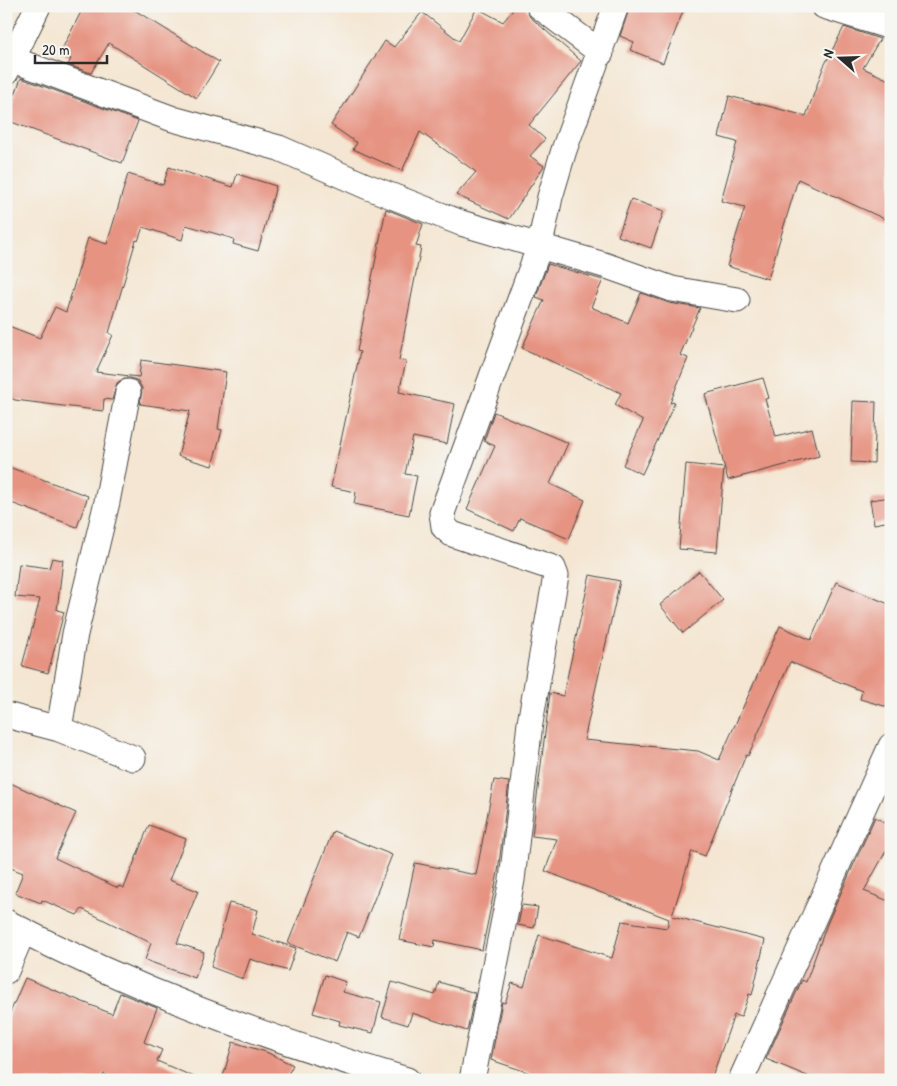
<svg xmlns="http://www.w3.org/2000/svg" width="897" height="1086" font-family="'Patrick Hand',sans-serif">
<rect width="100%" height="100%" fill="#f6f6f2"/>
<filter id="ink" filterUnits="userSpaceOnUse"><feTurbulence type="fractalNoise" baseFrequency=".02" numOctaves="2"/><feDisplacementMap in="SourceGraphic" scale="10" xChannelSelector="R" yChannelSelector="G"/><feConvolveMatrix kernelMatrix="1 2 1 2 8 2 1 2 1" color-interpolation-filters="sRGB"/></filter>
<filter id="wash" filterUnits="userSpaceOnUse"><feTurbulence type="fractalNoise" baseFrequency=".0096" numOctaves="4" result="noise"/><feDisplacementMap in="SourceGraphic" scale="20" xChannelSelector="R" yChannelSelector="G"/><feGaussianBlur stdDeviation="1.12" result="paint"/><feColorMatrix in="noise" values="0 0 0 0 0 0 0 0 0 0 0 0 0 0 0 0 0 1.4 0 .05"/><feComposite in="paint" operator="in"/></filter>
<g filter="url(#wash)">
<rect width="100%" height="100%" fill="#f4e6d2"/>
<g id="blocks">
<!-- building -->
<path fill="#e69381" d="M84 6H123L136 11 219 62 197 98 109 43 91 73 68 65 71 59 60 53Z
M516 6H525L530 17 581 61 529 125 545 139 530 156 544 166 509 219 456 195 476 172 420 132 402 171 353 149 357 143 331 125 385 41 394 47 422 12 459 41 477 8 503 22Z
M630 6H685L663 63 630 50 634 42 620 36Z
M844 27 880 39 863 68 891 81V222L798 179 768 279 727 266 745 207 721 201 737 142 719 137 729 96 806 116 823 68Z
M21 78 138 121 122 163 6 120Z
M169 167 233 187 237 174 276 186 258 251 233 244 234 239 186 225 182 240 143 227 138 241 136 240 109 333 113 335 96 372 139 377 141 360 226 372 218 429 222 430 212 466 178 456 190 411 140 404 142 388 138 381 131 378H124L117 383 112 400 104 399 103 411 15 400 6 396V325L40 338 55 307 66 312 88 238 107 244 128 174 163 185Z
M631 199 664 211 651 248 618 236Z
M386 209 423 224 416 246 421 247 399 360 406 362 399 392 455 404 447 444 413 437 405 474 417 476 409 515 354 504 356 492 331 487 360 352 357 351Z
M548 264 603 280 591 307 628 323 641 293 669 303 700 308 680 355 688 358 670 403 675 402 642 474 623 465 643 421 615 405 621 393 522 348 544 300 536 297Z
M763 378 769 398 765 399 776 437 812 428 819 456 728 480 705 394Z
M853 401 876 402 874 463 851 462Z
M494 412 568 443 550 484 585 500 569 539 520 518 514 531 467 509 495 446 484 441Z
M686 464 724 468 717 552 679 549Z
M6 466 88 496 77 527 6 501Z
M891 497V521L874 524 870 500Z
M52 558 63 560 57 610 64 612 48 673 22 666 40 599 15 597 19 564 49 568Z
M699 571 723 600 683 633 660 605Z
M590 575 620 581 584 740 698 751 719 760 780 626 811 640 836 582 891 605V708L860 699 862 691 790 662 748 756 746 755 705 856 692 851 672 916 765 940 752 995 749 994 741 1017 734 1015 711 1080H551L491 1060 502 1002 505 1003 512 983 524 987 539 935 612 958 622 921 667 928 669 919 545 871 557 839 532 836 550 693 563 696Z
M494 780 509 782 498 872 482 950 435 940 434 947 399 940 415 863 476 875Z
M6 781 76 813 55 858 118 888 119 886 124 888 149 825 186 839 169 880 198 891 177 943 204 952 195 978 145 960 151 943 82 909 77 915 42 900 41 903 15 893 23 873 6 866Z
M875 817 891 826V842L864 891 891 902V1080H817L766 1059 802 980 806 982 827 924Z
M333 831 392 855 359 937 347 932 335 962 288 943Z
M229 903 258 910 252 934 296 948 288 971 250 959 243 979 211 967Z
M522 905 538 907 534 928 518 925Z
M325 975 346 982 343 992 381 1002 373 1033 339 1025 340 1021 313 1013Z
M25 978 112 1014 120 993 157 1008 144 1042 162 1050 157 1061 201 1080H117L104 1074 101 1080H6V1022Z
M392 982 435 995 439 982 475 993 467 1031 412 1013 408 1025 382 1017Z
M233 1042 266 1052 293 1065 285 1080H222Z"/>
</g>
</g>
<g filter="url(#ink)">
<use href="#blocks" fill-opacity="0" stroke="#494744" stroke-width="1"/>
<g fill="none" stroke-linecap="round" stroke-linejoin="round">
<!-- street casing -->
<g stroke="#494744" stroke-width="27">
<path id="street" d="M539 6 601 53
M824 6 891 27
M6 57 173 119 279 148 366 186 461 223 604 265 672 289 737 300
M6 72 38 6
M6 715 59 729 133 758
M59 729 75 634 107 502 128 392
M6 922C137 991 266 1038 407 1080
M6 971 23 931
M472 1080 512 880 530 723 556 576 553 568 452 534 444 527 442 513 540 245 550 197 564 150 616 6
M741 1080 891 746"/>
</g>
<!-- street -->
<use href="#street" stroke="#fff" stroke-width="25"/>
</g>
</g>
<!-- margin -->
<rect width="897" height="1086" fill="none" stroke="#f6f6f2" stroke-width="25"/>
<!-- north arrow -->
<g transform="translate(840 58) rotate(290)" stroke="#f6f6f2" stroke-width="4" paint-order="stroke">
<path d="M0-4L9 19L0 12L-9 19Z" fill="#2b2b2b"/>
<text y="-8" font-size="14" font-weight="bold" text-anchor="middle" fill="#2b2b2b">N</text>
</g>
<!-- scale -->
<path d="M35 55v8h72v-8" fill="none" stroke="#2b2b2b" stroke-width="2.5"/>
<text x="42" y="55" font-size="15" fill="#2b2b2b" stroke="#f6f6f2" stroke-width="4" paint-order="stroke">20 m</text>
</svg>
